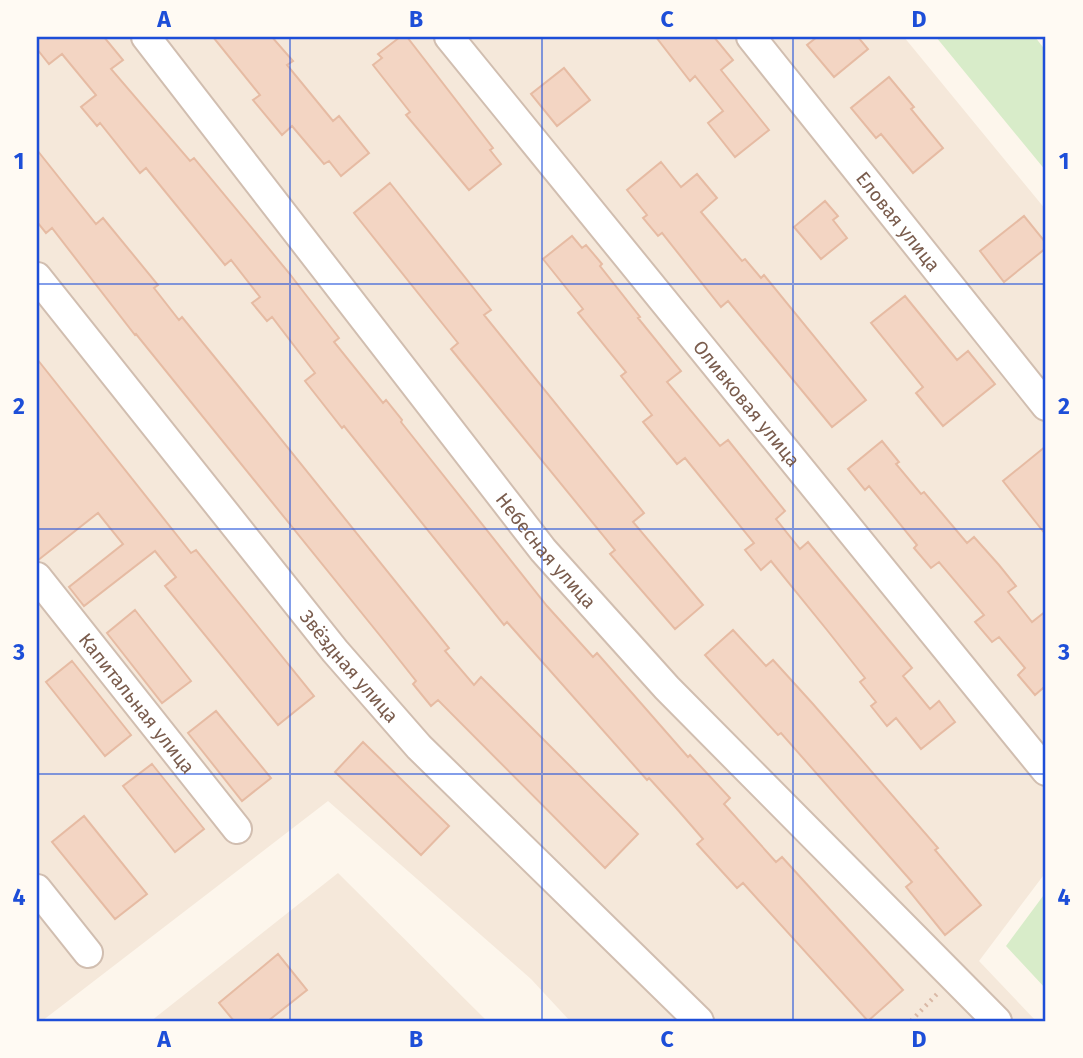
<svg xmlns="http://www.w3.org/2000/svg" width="1083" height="1058" font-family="'Fira Sans',sans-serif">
<rect width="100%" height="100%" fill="#fdf6ec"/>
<!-- residential -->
<path fill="#f5e8da" d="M37 37H904L1046 210V872L979 961 1036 1021H570L531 979 328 801 42 1021H37Z
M338 873 487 1021H151Z"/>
<!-- green -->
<path fill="#d8ecc9" d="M936 37H1035L1046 51V171Z
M1046 892V989L1006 946Z"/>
<!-- building -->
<path fill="#f3d5c3" stroke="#e6bba3" stroke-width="2" d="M37 37H104L123 60 111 69 190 161 194 158 289 273 339 338 334 342 383 403 386 400 402 420 401 422 547 606 593 657 597 653 688 757 690 755 730 798 724 804 776 862 782 857 903 990 868 1021 743 883 737 888 697 844 703 839 677 809 649 778 647 780 507 622 504 625 344 426 342 428 305 381 315 373 272 317 267 321 252 303 260 297 231 260 225 265 146 168 140 173 100 123 97 126 81 107 96 95 62 54 49 64 37 49Z
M213 37H272L293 61 287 65 333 121 339 116 369 153 341 176 329 161 324 164 292 126 282 135 253 100 260 95Z
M400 37H407L493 148 490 150 501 164 469 190 406 115 410 112 373 65 382 58 378 54Z
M656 37H714L733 60 721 70 769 130 735 157 708 123 723 111 695 76 690 81Z
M817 37H858L868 49 834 77 807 45Z
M564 68 590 100 557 126 531 94Z
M889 77 914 107 911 109 943 148 913 173 881 134 876 138 851 108Z
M37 150 96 224 103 218 158 285 154 288 179 320 182 317 239 387 449 648 445 651 474 685 481 677 638 834 605 868 438 700 431 706 413 684 416 681 386 643 136 334 135 335 52 228 46 233 37 222Z
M661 162 681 187 697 174 717 198 701 212 742 261 745 259 761 278 764 275 866 400 832 427 728 301 721 307 662 233 658 236 643 218 647 215 627 190Z
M390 183 491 310 484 315 644 513 633 522 703 605 675 629 610 554 615 550 451 349 458 343 354 213Z
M825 201 838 216 833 220 847 238 821 259 794 227Z
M1024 216 1046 243V248L1004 282 980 251Z
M572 236 582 248 586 245 602 264 600 266 640 317 638 318 681 371 667 382 720 446 728 440 785 511 776 519 800 549 808 542 912 668 903 676 930 709 939 701 955 722 921 749 896 718 887 726 871 706 876 702 860 682 865 678 827 630 771 561 761 570 745 550 754 543 685 458 677 464 643 422 652 415 621 376 626 372 578 313 583 309 543 259Z
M905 296 957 360 968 351 995 384 943 426 916 393 923 387 871 323Z
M37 359 191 553 196 550 314 696 278 725 165 586 176 577 155 551 84 606 69 587 123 544 98 513 37 561Z
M882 441 899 462 896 464 921 494 924 492 967 543 974 537 999 565 1016 586 1008 592 1032 622 1046 611V693L1043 688 1035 695 1018 675 1025 668 999 637 992 642 975 622 984 615 939 562 931 568 914 548 917 545 869 486 865 490 848 469Z
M1046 446V535L1003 481Z
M135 610 191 681 162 703 107 633Z
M733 630 766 666 773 660 813 704 938 848 935 850 981 905 945 935 906 887 912 882 781 733 778 735 705 655Z
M72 661 131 735 105 756 46 682Z
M216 711 271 778 242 801 188 733Z
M363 742 449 826 421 855 335 772Z
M152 764 204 829 175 852 123 786Z
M84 816 147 894 115 919 52 842Z
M278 954 307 990 268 1021H234L219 1003Z"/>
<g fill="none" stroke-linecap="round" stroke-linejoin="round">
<!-- street casing -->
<g stroke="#d1beb0" stroke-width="32">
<g id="street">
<path id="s1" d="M146 37 543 550 667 688 997 1021"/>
<path id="s2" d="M449 37 1046 771"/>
<path id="s3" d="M751 37 1046 406"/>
<path id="s4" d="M37 277 335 651 419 747 699 1021"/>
<path id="s5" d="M37 577 237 829"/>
<path d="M37 889 88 953"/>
</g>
</g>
<!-- path -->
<path stroke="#d9b8a5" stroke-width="4.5" stroke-dasharray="2 5" stroke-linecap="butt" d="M911 1021 937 994"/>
<!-- street -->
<use href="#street" stroke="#fff" stroke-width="28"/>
</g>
<!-- grid -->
<path fill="none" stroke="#1d4ed8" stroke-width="2" stroke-opacity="0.55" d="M290 37V1021M542 37V1021M793 37V1021M37 284H1046M37 529H1046M37 774H1046"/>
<g text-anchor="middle" stroke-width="6" stroke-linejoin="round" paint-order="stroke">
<!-- street labels -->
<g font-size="19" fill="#7a5c4d" stroke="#fffaf3">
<text dy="7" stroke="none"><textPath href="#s3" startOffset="236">Еловая улица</textPath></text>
<text dy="7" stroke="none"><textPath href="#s2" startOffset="472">Оливковая улица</textPath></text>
<text dy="7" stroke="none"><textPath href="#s1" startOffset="651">Небесная улица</textPath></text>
<text dy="7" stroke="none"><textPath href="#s4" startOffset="499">Звёздная улица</textPath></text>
<text dy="7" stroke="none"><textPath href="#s5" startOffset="161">Капитальная улица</textPath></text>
</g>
</g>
<!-- border -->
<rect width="1083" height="1058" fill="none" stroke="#fffaf3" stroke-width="77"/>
<rect x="38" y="38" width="1006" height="982" fill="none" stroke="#1d4ed8" stroke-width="2.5"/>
<g font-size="23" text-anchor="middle" font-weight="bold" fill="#1d4ed8">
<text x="164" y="27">A</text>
<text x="416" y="27">B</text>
<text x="667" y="27">C</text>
<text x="919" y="27">D</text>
<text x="19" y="169">1</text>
<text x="1064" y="169">1</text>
<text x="19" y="414">2</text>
<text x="1064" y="414">2</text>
<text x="19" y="660">3</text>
<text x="1064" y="660">3</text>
<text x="19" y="905">4</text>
<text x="1064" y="905">4</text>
<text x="164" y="1047">A</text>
<text x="416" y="1047">B</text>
<text x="667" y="1047">C</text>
<text x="919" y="1047">D</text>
</g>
</svg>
